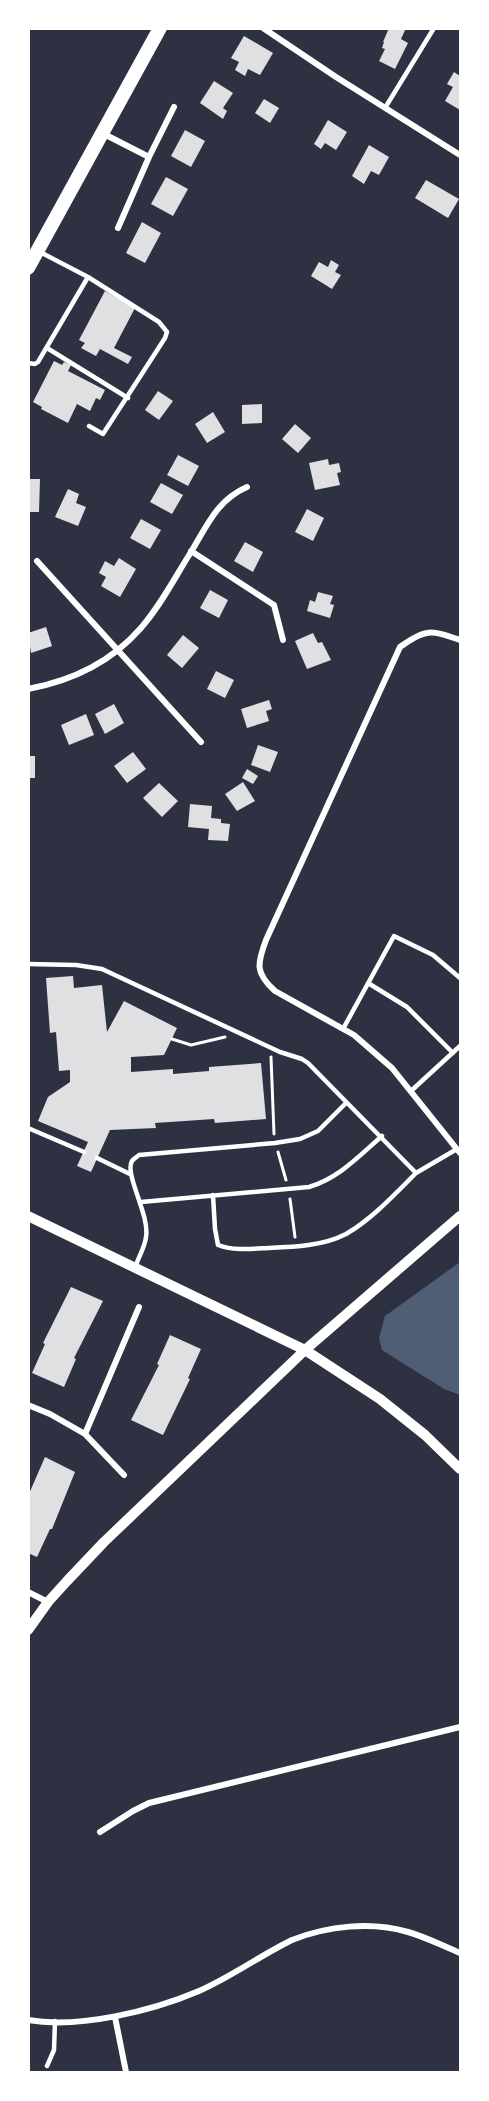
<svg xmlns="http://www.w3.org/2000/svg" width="489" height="2101" font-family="'Titillium Web',sans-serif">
<rect width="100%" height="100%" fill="#2d3142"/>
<!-- water -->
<path fill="#4f5d75" d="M460 1262V1395L444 1389 382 1350 379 1338 385 1316Z"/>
<!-- building -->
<path fill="#e0e0e3" d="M389 28H406L401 39 408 43 395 69 379 61 385 49 382 48 384 42H383Z
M244 36 273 53 260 75 248 69 245 76 235 70 239 62 231 58Z
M454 72 460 76V110L445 101 453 87 447 84Z
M214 81 233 93 223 108 227 111 223 119 200 103Z
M264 99 279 108 270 123 255 113Z
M328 120 347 132 336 150 325 143 321 149 314 144Z
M185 130 205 141 191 167 171 156Z
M369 145 389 157 379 175 371 171 364 184 352 176Z
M166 177 188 189 173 216 151 204Z
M426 180 459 199 448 218 415 198Z
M142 222 161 233 145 263 126 253Z
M331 260 339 265 335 272 341 275 332 289 311 276 319 262 328 267Z
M105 291 135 308 114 348 132 357 128 364 100 349 96 356 81 348 85 343 79 340Z
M54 361 62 365 64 362 71 365 68 371 105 390 100 400 96 398 90 411 77 404 68 423 41 409 42 407 33 402Z
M158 391 173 401 159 420 145 410Z
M262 404V423L242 424V405Z
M213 412 225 432 207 443 195 424Z
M295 424 311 438 298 453 282 439Z
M178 455 199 466 188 486 167 475Z
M328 459 329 465 339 463 341 472 337 473 340 485 315 490 309 463Z
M28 479H40L39 512H28Z
M161 483 183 495 172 514 150 502Z
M68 489 79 494 76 503 86 507 78 526 55 517Z
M307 509 324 518 313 541 295 532Z
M141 519 161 530 150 549 130 538Z
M245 542 263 552 253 572 234 561Z
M119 558 136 569 120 597 101 586 106 577 99 573 105 561 114 566Z
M210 590 228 600 219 618 200 608Z
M318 592 333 596 330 604 334 605 330 618 307 611 310 600 315 602Z
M46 627 52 646 31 653 28 633Z
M313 633 318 643 322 642 331 660 307 669 295 641Z
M183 635 199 648 182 668 167 655Z
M216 671 234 680 225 698 207 689Z
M269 700 272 709 266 711 269 721 247 728 241 709Z
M114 704 124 723 105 734 95 714Z
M86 714 94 735 69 745 61 725Z
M258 745 278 752 270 772 251 765Z
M133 752 146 769 127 783 114 766Z
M28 756H35V778H28Z
M247 769 258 776 253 784 242 778Z
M243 782 255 801 237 811 225 794Z
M159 783 178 801 162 817 143 798Z
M190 804 212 806 211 818 221 819V823L230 824 228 841 208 840 209 829 188 827Z
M73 976 74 988 102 985 107 1032 124 1001 177 1028 164 1055 131 1057V1072L173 1069V1074L209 1071V1067L261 1063 266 1119 215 1123 214 1119 155 1123 156 1128 110 1130 91 1172 77 1166 88 1142 38 1121 48 1097 70 1082V1070L59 1071 56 1032 50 1033 46 978Z
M71 1287 103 1301 74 1358 76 1359 64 1387 32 1373 45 1344 43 1343Z
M170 1335 201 1349 188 1378 190 1379 163 1435 131 1420 159 1365 157 1364Z
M45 1457 75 1472 52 1529H50L37 1557 28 1553V1496Z"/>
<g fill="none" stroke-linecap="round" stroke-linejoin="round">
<!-- path -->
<path stroke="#fff" stroke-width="3" d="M172 1039 191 1045 225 1037
M271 1057 274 1134
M278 1152 286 1180
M290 1199 295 1237"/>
<!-- service -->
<path stroke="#fff" stroke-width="4.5" d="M385 108 434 28
M40 252 88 277 159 322 167 332 165 338 103 434 89 426
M47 348 128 398
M28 363 35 364 38 362 88 277
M28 964 76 965 102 969 280 1052 302 1059 308 1063 416 1173 457 1149
M368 983 407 1007 453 1053
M343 1029 394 936 433 955 460 978
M411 1091 460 1046
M28 1128 84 1152
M97 1158 130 1174
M213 1195 215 1229 218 1245C234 1251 251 1249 268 1248 294 1247 323 1246 346 1234 372 1219 395 1194 416 1173
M141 1202 309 1187C339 1178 359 1156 382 1136
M135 1268C138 1258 145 1247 146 1237 150 1215 124 1174 132 1161 134 1158 137 1157 139 1155L275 1143 300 1139 318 1131 346 1103
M47 2066 54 2050 55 2021"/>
<!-- minor -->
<path stroke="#fff" stroke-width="6" d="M263 28 336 77 460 155
M102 133 149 157 118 228
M149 157 174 107
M191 551 274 605 283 640
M37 561 201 742
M460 640C431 630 426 628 400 647L266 940C257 964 255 973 275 991L354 1035 392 1068 460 1153
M28 689C71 681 111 662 140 629 160 607 175 577 191 552 207 526 217 500 247 487
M28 1405 50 1414 85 1434 124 1475
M85 1434 139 1307
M28 1592 48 1602
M100 1832 133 1811 149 1803 460 1727
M115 2017 126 2072
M28 2020C79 2029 152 2011 199 1991 231 1977 261 1955 292 1940 327 1926 371 1921 408 1932 426 1937 443 1946 460 1953"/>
<!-- tertiary -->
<path stroke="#fff" stroke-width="10" d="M28 1216 305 1350 380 1399 425 1435 460 1469
M28 1630 48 1602 67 1581 104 1542 305 1350 460 1216"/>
<!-- primary -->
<path stroke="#fff" stroke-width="14" d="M28 268 160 28"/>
</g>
<!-- border -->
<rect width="489" height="2101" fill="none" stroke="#ffffff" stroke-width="60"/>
</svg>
